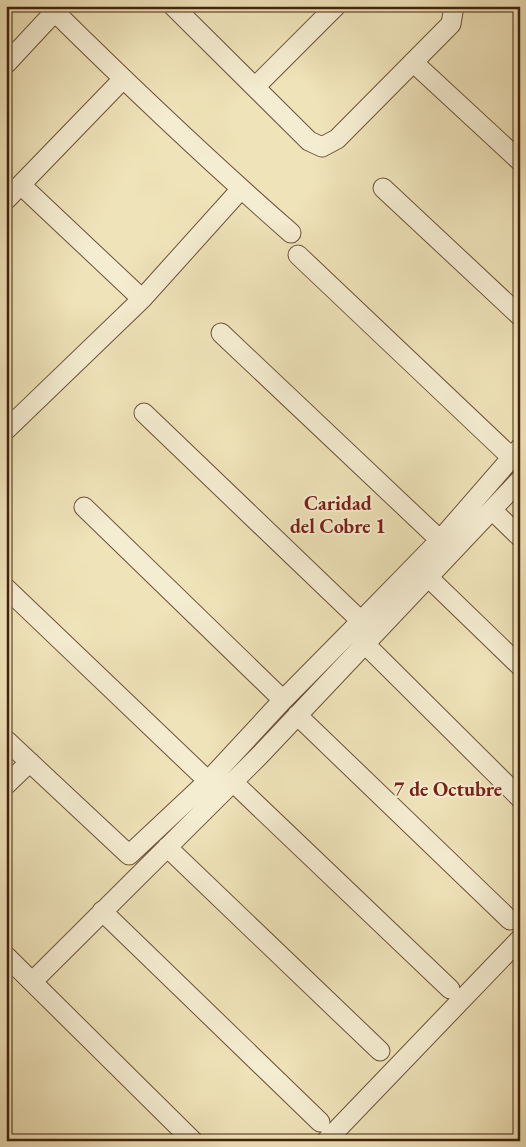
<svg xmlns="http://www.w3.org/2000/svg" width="526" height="1147" font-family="'EB Garamond',serif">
<rect width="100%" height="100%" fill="#efe3b9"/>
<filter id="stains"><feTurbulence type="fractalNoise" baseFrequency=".004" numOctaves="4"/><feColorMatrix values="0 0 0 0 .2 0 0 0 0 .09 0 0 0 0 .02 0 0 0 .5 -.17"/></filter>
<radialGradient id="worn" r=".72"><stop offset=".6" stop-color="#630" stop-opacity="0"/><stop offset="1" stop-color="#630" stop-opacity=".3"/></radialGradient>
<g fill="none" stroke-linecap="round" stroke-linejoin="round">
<!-- minor casing -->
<g stroke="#6d5239" stroke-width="21">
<path id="minor" d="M173 6 309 141 322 147 337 139 451 24 454 6
M55 12C132 88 210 162 291 233
M413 62 520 161
M6 64 60 6
M255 87 336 6
M21 185 142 299
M383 188 520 316
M6 200 123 79
M298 255 511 457
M221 333 440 540 520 448
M144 413 361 621
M6 430 142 299 241 189
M84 507 283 700
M492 510 520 537
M428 577 520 666
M6 588 208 781
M365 644 520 798
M297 715 510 920
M6 740 129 855 208 781 283 700 361 621 440 540
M233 782 450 989
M6 785 30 762
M167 847 380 1051
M102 911 320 1122
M6 956 193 1141
M33 981 260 755 520 480
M326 1141 520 939"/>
</g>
<!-- minor -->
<use href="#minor" stroke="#f5edd2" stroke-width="19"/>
</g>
<g text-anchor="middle" stroke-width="4" stroke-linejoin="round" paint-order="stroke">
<!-- neighbourhood labels -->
<g font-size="20" font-weight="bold" fill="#7a1f14" stroke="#f5edd2">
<text x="338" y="510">Caridad<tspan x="338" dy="23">del Cobre 1</tspan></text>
<text x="448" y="796">7 de Octubre</text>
</g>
</g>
<!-- margin -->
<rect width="526" height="1147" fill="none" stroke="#efe3b9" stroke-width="25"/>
<rect x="8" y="8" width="511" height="1132" fill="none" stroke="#42220e" stroke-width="2.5"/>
<rect x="12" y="12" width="501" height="1122" fill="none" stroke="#42220e"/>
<rect width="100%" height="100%" filter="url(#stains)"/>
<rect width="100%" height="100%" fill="url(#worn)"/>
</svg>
